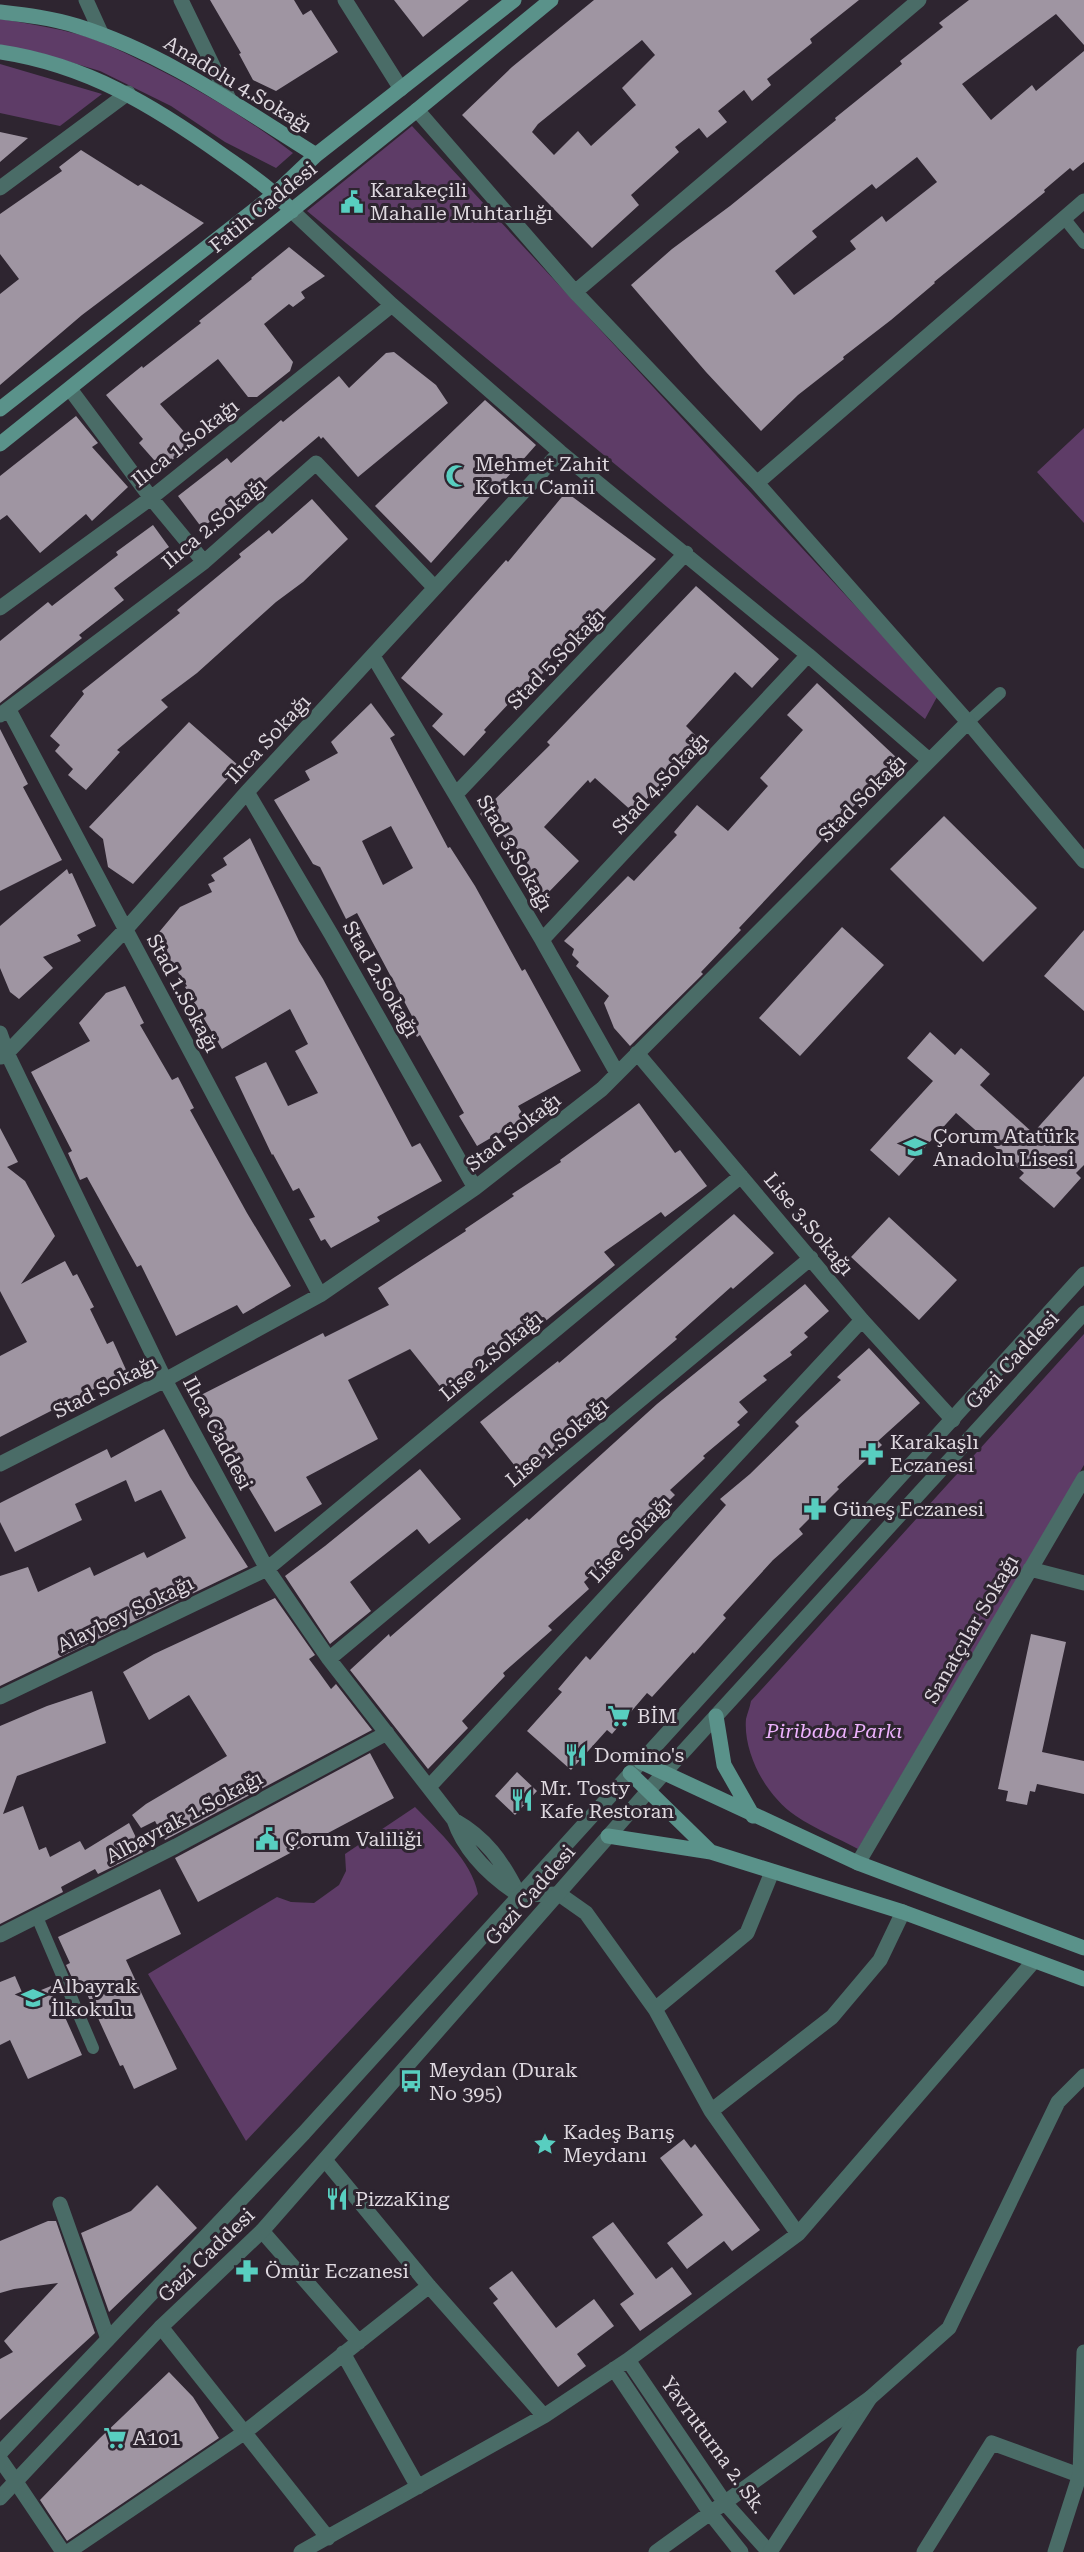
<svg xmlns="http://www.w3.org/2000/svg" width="1084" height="2552" font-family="'Roboto Serif',serif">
<rect width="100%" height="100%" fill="#2e2530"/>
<!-- green -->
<path fill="#5e3c67" d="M0 19C27 23 55 28 81 35 104 42 127 54 148 64 200 90 247 118 293 153L276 168 225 142 171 106 100 71 40 53 0 45Z
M0 64 102 94 60 126 0 113Z
M412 126 898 652 937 697 925 719 307 211Z
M1084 428V523L1037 472Z
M1084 1334V1465L858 1849C838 1838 815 1829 796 1816 767 1797 743 1754 746 1719 747 1714 750 1707 751 1701Z
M415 1807C438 1831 472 1861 478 1894L246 2141 148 1974 277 1897 291 1902 314 1903 339 1885 346 1871 345 1854Z"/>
<!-- building -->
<path fill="#9f95a2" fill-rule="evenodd" d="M210 0H294L303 15 311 10 338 52 276 91 253 80 239 54 241 53Z
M394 0H469L423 37Z
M594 0H859L810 39 812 43 767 79 771 85 752 101 744 90 718 111 727 122 707 138 699 128 675 147 679 152 631 195 639 205 592 248 462 115 512 67ZM642 40 655 55 622 88 636 105 591 146 578 131 554 155 532 132 538 124Z
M969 0H1084V45L1056 14 962 84 991 120 1032 85 1036 91 1084 51V162L1073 171 1070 168 1044 190 1045 192 934 282 935 283 891 320 843 357 844 359 798 395 761 431 706 372 631 285 672 249 730 206 836 120 835 118 902 64 900 61 943 27 939 23ZM917 157 937 182 886 222 882 216 850 241 856 249 794 295 775 271 817 237 812 231 872 184 876 189Z
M0 132 28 138 0 162Z
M81 150 138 186 141 184 204 223 82 315 0 385V294L19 279 0 254V214L62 171 59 167Z
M289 247 325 276 301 292 305 298 293 307 289 304 264 324 293 362 290 371 257 397H248L218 359 160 404 193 442 162 469 139 443 143 439 106 395 142 366 143 368 201 323 199 321 252 279 251 278Z
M394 352 436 385 448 403 358 477 323 437 321 439 319 436 260 486 258 484 202 528 178 496 227 458 231 463 281 420 283 422 339 376 349 388 386 353Z
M485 400 536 445 431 563 375 506Z
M76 416 98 443 92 447 128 487 92 521 86 514 40 553 7 515 0 520V476Z
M566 492 656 559 591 625 586 620 548 661 551 664 531 686 528 683 484 730 486 732 464 756 432 726 443 714 401 678 506 560 508 562Z
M312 499 348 539 303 582 276 602 197 673 161 700 168 707 117 750 120 752 86 790 68 775 73 769 55 751 60 745 50 736 84 694 82 691 180 613 177 610 241 557 239 554 269 530 272 534Z
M153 525 169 547 114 588 124 600 79 635 82 638 0 703V641L48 602 52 606 118 555 116 552Z
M696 586 779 659 752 688 735 672 686 726 703 743 676 771 674 769 634 813 595 778 590 783 588 780 544 827 579 861 544 897 529 883 523 868 529 860 480 814 550 745 547 742Z
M817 683 898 759 739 928 741 930 701 972 703 974 630 1046 614 1028 604 1003 609 996 576 966 579 962 572 955 574 949 564 941 628 876 634 881 677 835 674 832 697 805 728 831 768 786 760 778 803 730 787 715Z
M371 703 395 735 390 738 448 848 450 847 475 886 522 971 525 969 581 1071 518 1106 525 1118 477 1146 459 1116 464 1113 420 1035 417 1037 408 1021 413 1018 357 913 346 919 320 867 313 864 274 800 310 780 305 771 338 753 331 742ZM391 826 413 868 383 885 362 841Z
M189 722 239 766 133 884 108 867 103 839 89 827Z
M0 729 28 784 23 787 62 860 0 891Z
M944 816 1037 908 983 962 890 869Z
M250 838 299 941 323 979 412 1147 420 1143 442 1181 377 1217 380 1221 331 1248 325 1239 321 1241 309 1219 315 1217 299 1188 293 1191 273 1154 272 1155 235 1077 266 1062 288 1106 318 1093 295 1051 308 1044 290 1009 222 1049 185 987 187 986 155 937 180 907 212 892 208 884 215 881 211 875 227 865 223 858Z
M67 869 69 874 72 873 96 926 77 935 81 941 43 957 53 968 19 999 10 992 0 968V926Z
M842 927 884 965 800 1056 759 1018Z
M1084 930V1011L1044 976Z
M125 986 144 1023 140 1025 172 1080 178 1077 194 1108 190 1110 247 1213 291 1286 243 1314 237 1305 176 1336 141 1265 137 1267 87 1177 80 1180 68 1153 72 1151 31 1072 90 1041 79 1023 106 993Z
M930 1032 955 1055 961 1048 990 1074 980 1085 1033 1133 1084 1076V1165L1076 1173 1081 1178 1054 1208 1019 1178 1024 1173 956 1113 899 1176 870 1150 933 1081 907 1058Z
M639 1103 675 1153 680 1150 707 1186 665 1217 661 1212 604 1252 615 1265 532 1332 526 1324 475 1361 478 1364 442 1389 410 1349 348 1380 378 1439 306 1477 322 1504 275 1532 224 1446 199 1396 323 1333 325 1337 389 1305 378 1288 466 1231 465 1229 514 1196 512 1194 561 1162 560 1160Z
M0 1128 18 1162 7 1167 25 1181 55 1236 21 1284 65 1261 73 1276 77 1274 94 1307 90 1309 107 1344 113 1341 127 1372 0 1437V1356L27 1342 0 1291Z
M734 1214 774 1253 733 1289 731 1287 675 1337 677 1339 554 1444 557 1448 523 1476 480 1422 558 1361 559 1363Z
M889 1217 957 1280 919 1320 851 1257Z
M805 1284 829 1311 804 1333 808 1337 790 1352 792 1355 763 1376 767 1380 739 1402 748 1412 737 1422 740 1425 703 1456 705 1458 670 1490 675 1495 584 1582 589 1589 548 1626 552 1630 503 1673 505 1676 462 1721 468 1728 428 1769 350 1670 389 1634 390 1637 527 1518 529 1520 657 1404Z
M869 1348 920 1403 878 1441 882 1445 837 1487 839 1489 799 1529 803 1534 773 1560 723 1615 726 1618 694 1654 693 1652 652 1697 647 1693 612 1734 607 1730 571 1770 527 1731 562 1692 558 1689 586 1656 590 1660 726 1505 720 1499 750 1474 799 1426 795 1422 841 1380 837 1377Z
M164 1429 190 1477 248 1567 0 1686V1576L28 1567 38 1592 90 1567 94 1576 144 1552 147 1558 186 1538 161 1490 135 1502 126 1480 75 1504 82 1520 15 1552 0 1522V1503L107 1449 111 1458Z
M420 1469 461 1519 429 1544 417 1529 350 1582 371 1611 330 1644 285 1576 325 1546Z
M275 1598 315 1655 309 1659 318 1671 331 1689 336 1684 372 1730 165 1840 155 1821 141 1828 132 1815 146 1804 227 1756 189 1695 149 1720 123 1672 154 1654Z
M1031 1634 1066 1642 1042 1752 1084 1761V1794L1037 1784 1035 1792 1030 1791 1027 1805 1006 1801 1008 1791 998 1789Z
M92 1691 106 1743 17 1776 3 1814 23 1806 39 1850 46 1847 50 1857 80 1841 85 1850 129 1823 143 1852 98 1874 95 1869 61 1887 63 1892 0 1924V1726L47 1706Z
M370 1753 394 1798 198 1902 175 1858Z
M517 1772 537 1791 515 1815 495 1796Z
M160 1889 181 1934 126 1960 177 2069 134 2089 123 2065 120 2066 81 1981 75 1984 66 1965 70 1963 58 1937Z
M15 1976 24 1997 51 1986 82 2055 28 2079 10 2040 0 2045V1982Z
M684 2139 691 2148 695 2144 760 2230 732 2251 724 2241 687 2269 667 2243 703 2215 660 2158Z
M157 2185 197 2228 109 2312 81 2233 131 2211Z
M48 2221H56L95 2333 0 2420V2359L13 2352 4 2341 58 2283 14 2289 0 2293V2241Z
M613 2222 656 2279 672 2267 692 2294 640 2331 620 2304 634 2294 592 2237Z
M512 2271 556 2328 594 2299 614 2326 577 2354 586 2366 558 2387 493 2303 498 2299 489 2288Z
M169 2372 193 2397 219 2438 67 2541 40 2500 100 2438Z"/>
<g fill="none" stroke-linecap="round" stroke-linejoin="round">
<!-- service -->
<path stroke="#4a6c67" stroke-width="12" d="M1064 218 1084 243
M968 722 1000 693
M37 1917 93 2048"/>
<!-- minor -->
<path stroke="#4a6c67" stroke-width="15" d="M86 0 102 35
M181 0 229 99
M345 0 401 89
M417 110 575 292 757 483 968 722 1084 861
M0 188 128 93
M292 211 392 305 560 452 808 655 929 760
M575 292 919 0
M70 389 151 498 204 562
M757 483 1084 201
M0 608 151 498 392 305
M373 656 542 940 617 1073
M9 710 320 1295
M0 715 204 562 316 463 435 588
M247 792 331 934 475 1188
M456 794 686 553
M542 940 808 655
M0 1033 7 1053 165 1380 267 1569 329 1659 454 1820C465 1852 490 1876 519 1895
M637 1053 862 1320 953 1420
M1 1057 7 1053 126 929 247 792 560 452
M0 1464 165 1380 320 1295 475 1188 602 1089 968 722
M1030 1569 1084 1583
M329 1659 811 1258
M0 1697 267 1569 741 1176
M429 1787 862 1320
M454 1820C486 1838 502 1861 518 1893
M858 1863 1084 1478
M519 1895 559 1894 586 1913 655 2009 711 2111 798 2234
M0 1935 176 1846 387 1733
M655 2009 747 1933 772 1872
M711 2111 832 2017 880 1960 903 1912
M325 2160 429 2286 544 2416
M60 2204 108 2339
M262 2231 359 2342
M161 2327 328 2538
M343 2353 418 2487
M628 2360 725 2503 769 2552
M614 2369 711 2514 741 2552
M16 2482 63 2552
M68 2552 245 2432 429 2286
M301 2552 544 2416 628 2360 798 2234 1034 1961
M656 2552 870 2398 949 2328 1058 2102 1084 2076
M924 2552 992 2443 1084 2477"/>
<!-- tertiary -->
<path stroke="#4a6c67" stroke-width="15" d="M0 2453 304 2133 1084 1274
M0 2459 16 2482
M0 2498 161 2327 262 2231 663 1774 1084 1313
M770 2552 870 2398
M1055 2552 1080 2474 1084 2352"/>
<!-- secondary -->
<path stroke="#5a928a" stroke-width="15" d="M0 12C26 15 52 18 77 26 164 53 239 107 316 155
M0 52C87 65 154 106 224 156 248 173 272 189 292 211
M0 409 276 193 316 155 514 0
M0 444 417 110 551 0
M716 1716 724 1765 753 1816
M641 1762 858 1863 1084 1948
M630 1773 711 1852
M608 1836 711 1852 903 1912 1084 1979"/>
</g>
<!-- icons -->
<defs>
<g id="civic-bare" transform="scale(1.8)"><path d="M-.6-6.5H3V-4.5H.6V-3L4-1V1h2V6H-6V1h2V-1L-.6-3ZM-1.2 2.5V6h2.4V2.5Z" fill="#58cec0" stroke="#2e2530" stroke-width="2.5" paint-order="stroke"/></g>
<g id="mosque-bare" transform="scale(1.8)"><path d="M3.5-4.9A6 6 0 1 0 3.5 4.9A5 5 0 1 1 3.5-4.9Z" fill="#58cec0" stroke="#2e2530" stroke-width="2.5" paint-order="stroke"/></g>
<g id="school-bare" transform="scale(1.8)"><path d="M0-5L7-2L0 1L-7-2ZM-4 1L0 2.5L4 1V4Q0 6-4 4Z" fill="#58cec0" stroke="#2e2530" stroke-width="2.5" paint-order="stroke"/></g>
<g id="pharmacy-bare" transform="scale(1.8)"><path d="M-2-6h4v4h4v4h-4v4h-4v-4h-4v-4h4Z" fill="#58cec0" stroke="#2e2530" stroke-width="2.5" paint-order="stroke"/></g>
<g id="supermarket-bare" transform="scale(1.8)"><path d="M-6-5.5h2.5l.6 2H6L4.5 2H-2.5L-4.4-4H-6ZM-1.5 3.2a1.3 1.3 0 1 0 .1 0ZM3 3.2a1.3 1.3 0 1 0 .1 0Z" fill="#58cec0" stroke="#2e2530" stroke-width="2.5" paint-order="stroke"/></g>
<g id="restaurant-bare" transform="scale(1.8)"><path d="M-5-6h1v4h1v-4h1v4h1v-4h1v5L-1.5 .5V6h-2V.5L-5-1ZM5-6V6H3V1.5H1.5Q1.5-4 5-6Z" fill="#58cec0" stroke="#2e2530" stroke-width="2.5" paint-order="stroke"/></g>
<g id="bus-bare" transform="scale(1.8)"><path d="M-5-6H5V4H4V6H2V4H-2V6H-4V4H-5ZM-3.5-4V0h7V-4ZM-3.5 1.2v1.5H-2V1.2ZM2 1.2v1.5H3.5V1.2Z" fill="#58cec0" stroke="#2e2530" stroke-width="2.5" paint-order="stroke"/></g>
<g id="sight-bare" transform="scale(1.8)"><path d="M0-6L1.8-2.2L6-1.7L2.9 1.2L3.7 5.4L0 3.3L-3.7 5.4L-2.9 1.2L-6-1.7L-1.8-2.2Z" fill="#58cec0" stroke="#2e2530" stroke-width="2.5" paint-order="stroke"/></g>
</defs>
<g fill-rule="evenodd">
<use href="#civic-bare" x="352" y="202"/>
<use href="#mosque-bare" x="457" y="476"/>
<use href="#school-bare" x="915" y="1147"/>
<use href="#pharmacy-bare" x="872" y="1454"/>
<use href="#pharmacy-bare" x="815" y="1509"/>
<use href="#supermarket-bare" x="619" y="1716"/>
<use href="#restaurant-bare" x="576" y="1755"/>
<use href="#restaurant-bare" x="522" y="1800"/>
<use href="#civic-bare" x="267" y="1839"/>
<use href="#school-bare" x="33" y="1998"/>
<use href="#bus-bare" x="411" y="2081"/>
<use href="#sight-bare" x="545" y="2144"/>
<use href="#restaurant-bare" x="337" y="2199"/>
<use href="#pharmacy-bare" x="247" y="2271"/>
<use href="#supermarket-bare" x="115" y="2438"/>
</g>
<g text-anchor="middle" stroke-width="6" stroke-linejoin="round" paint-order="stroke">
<!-- street labels -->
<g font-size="20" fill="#ded8df" stroke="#2e2530">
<text transform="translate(238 84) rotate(31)" y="7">Anadolu 4.Sokağı</text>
<text transform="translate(263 207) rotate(-39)" y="7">Fatih Caddesi</text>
<text transform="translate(185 443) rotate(-38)" y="7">Ilıca 1.Sokağı</text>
<text transform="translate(214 523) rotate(-40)" y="7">Ilıca 2.Sokağı</text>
<text transform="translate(556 659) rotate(-46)" y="7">Stad 5.Sokağı</text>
<text transform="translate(268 739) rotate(-47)" y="7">Ilıca Sokağı</text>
<text transform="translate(660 783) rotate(-47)" y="7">Stad 4.Sokağı</text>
<text transform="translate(862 798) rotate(-45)" y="7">Stad Sokağı</text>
<text transform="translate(515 853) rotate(60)" y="7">Stad 3.Sokağı</text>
<text transform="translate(381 979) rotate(60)" y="7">Stad 2.Sokağı</text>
<text transform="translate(183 993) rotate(62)" y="7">Stad 1.Sokağı</text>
<text transform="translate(513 1132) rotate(-38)" y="7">Stad Sokağı</text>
<text transform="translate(809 1224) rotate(50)" y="7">Lise 3.Sokağı</text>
<text transform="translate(491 1356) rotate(-40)" y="7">Lise 2.Sokağı</text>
<text transform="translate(1012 1360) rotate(-47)" y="7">Gazi Caddesi</text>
<text transform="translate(105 1387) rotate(-27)" y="7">Stad Sokağı</text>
<text transform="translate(218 1433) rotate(62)" y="7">Ilıca Caddesi</text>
<text transform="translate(557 1442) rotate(-40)" y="7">Lise 1.Sokağı</text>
<text transform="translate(630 1539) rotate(-47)" y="7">Lise Sokağı</text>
<text transform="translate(125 1614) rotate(-26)" y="7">Alaybey Sokağı</text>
<text transform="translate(971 1629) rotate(-60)" y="7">Sanatçılar Sokağı</text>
<text transform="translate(184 1817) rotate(-28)" y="7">Albayrak 1.Sokağı</text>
<text transform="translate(530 1895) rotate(-49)" y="7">Gazi Caddesi</text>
<text transform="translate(206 2255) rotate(-44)" y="7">Gazi Caddesi</text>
<text transform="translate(714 2445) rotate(54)" y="7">Yavruturna 2. Sk.</text>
</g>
<!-- poi labels -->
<g font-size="20" fill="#ded8df" stroke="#2e2530" text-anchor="start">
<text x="370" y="197">Karakeçili<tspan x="370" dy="23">Mahalle Muhtarlığı</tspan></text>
<text x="475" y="471">Mehmet Zahit<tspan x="475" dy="23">Kotku Camii</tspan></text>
<text x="933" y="1143">Çorum Atatürk<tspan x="933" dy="23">Anadolu Lisesi</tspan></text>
<text x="890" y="1449">Karakaşlı<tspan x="890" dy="23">Eczanesi</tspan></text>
<text x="833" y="1516">Güneş Eczanesi</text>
<text x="637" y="1723">BİM</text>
<text x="594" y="1762">Domino's</text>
<text x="540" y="1795">Mr. Tosty<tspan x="540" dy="23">Kafe Restoran</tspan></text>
<text x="285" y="1846">Çorum Valiliği</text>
<text x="51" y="1993">Albayrak<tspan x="51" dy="23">İlkokulu</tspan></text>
<text x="429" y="2077">Meydan (Durak<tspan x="429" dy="23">No 395)</tspan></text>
<text x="563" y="2139">Kadeş Barış<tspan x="563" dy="23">Meydanı</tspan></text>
<text x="355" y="2206">PizzaKing</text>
<text x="265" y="2278">Ömür Eczanesi</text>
<text x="133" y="2445">A101</text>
</g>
<!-- park labels -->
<g font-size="20" font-style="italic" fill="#edb2fd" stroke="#2e2530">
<text x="834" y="1738">Piribaba Parkı</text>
</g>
</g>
</svg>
